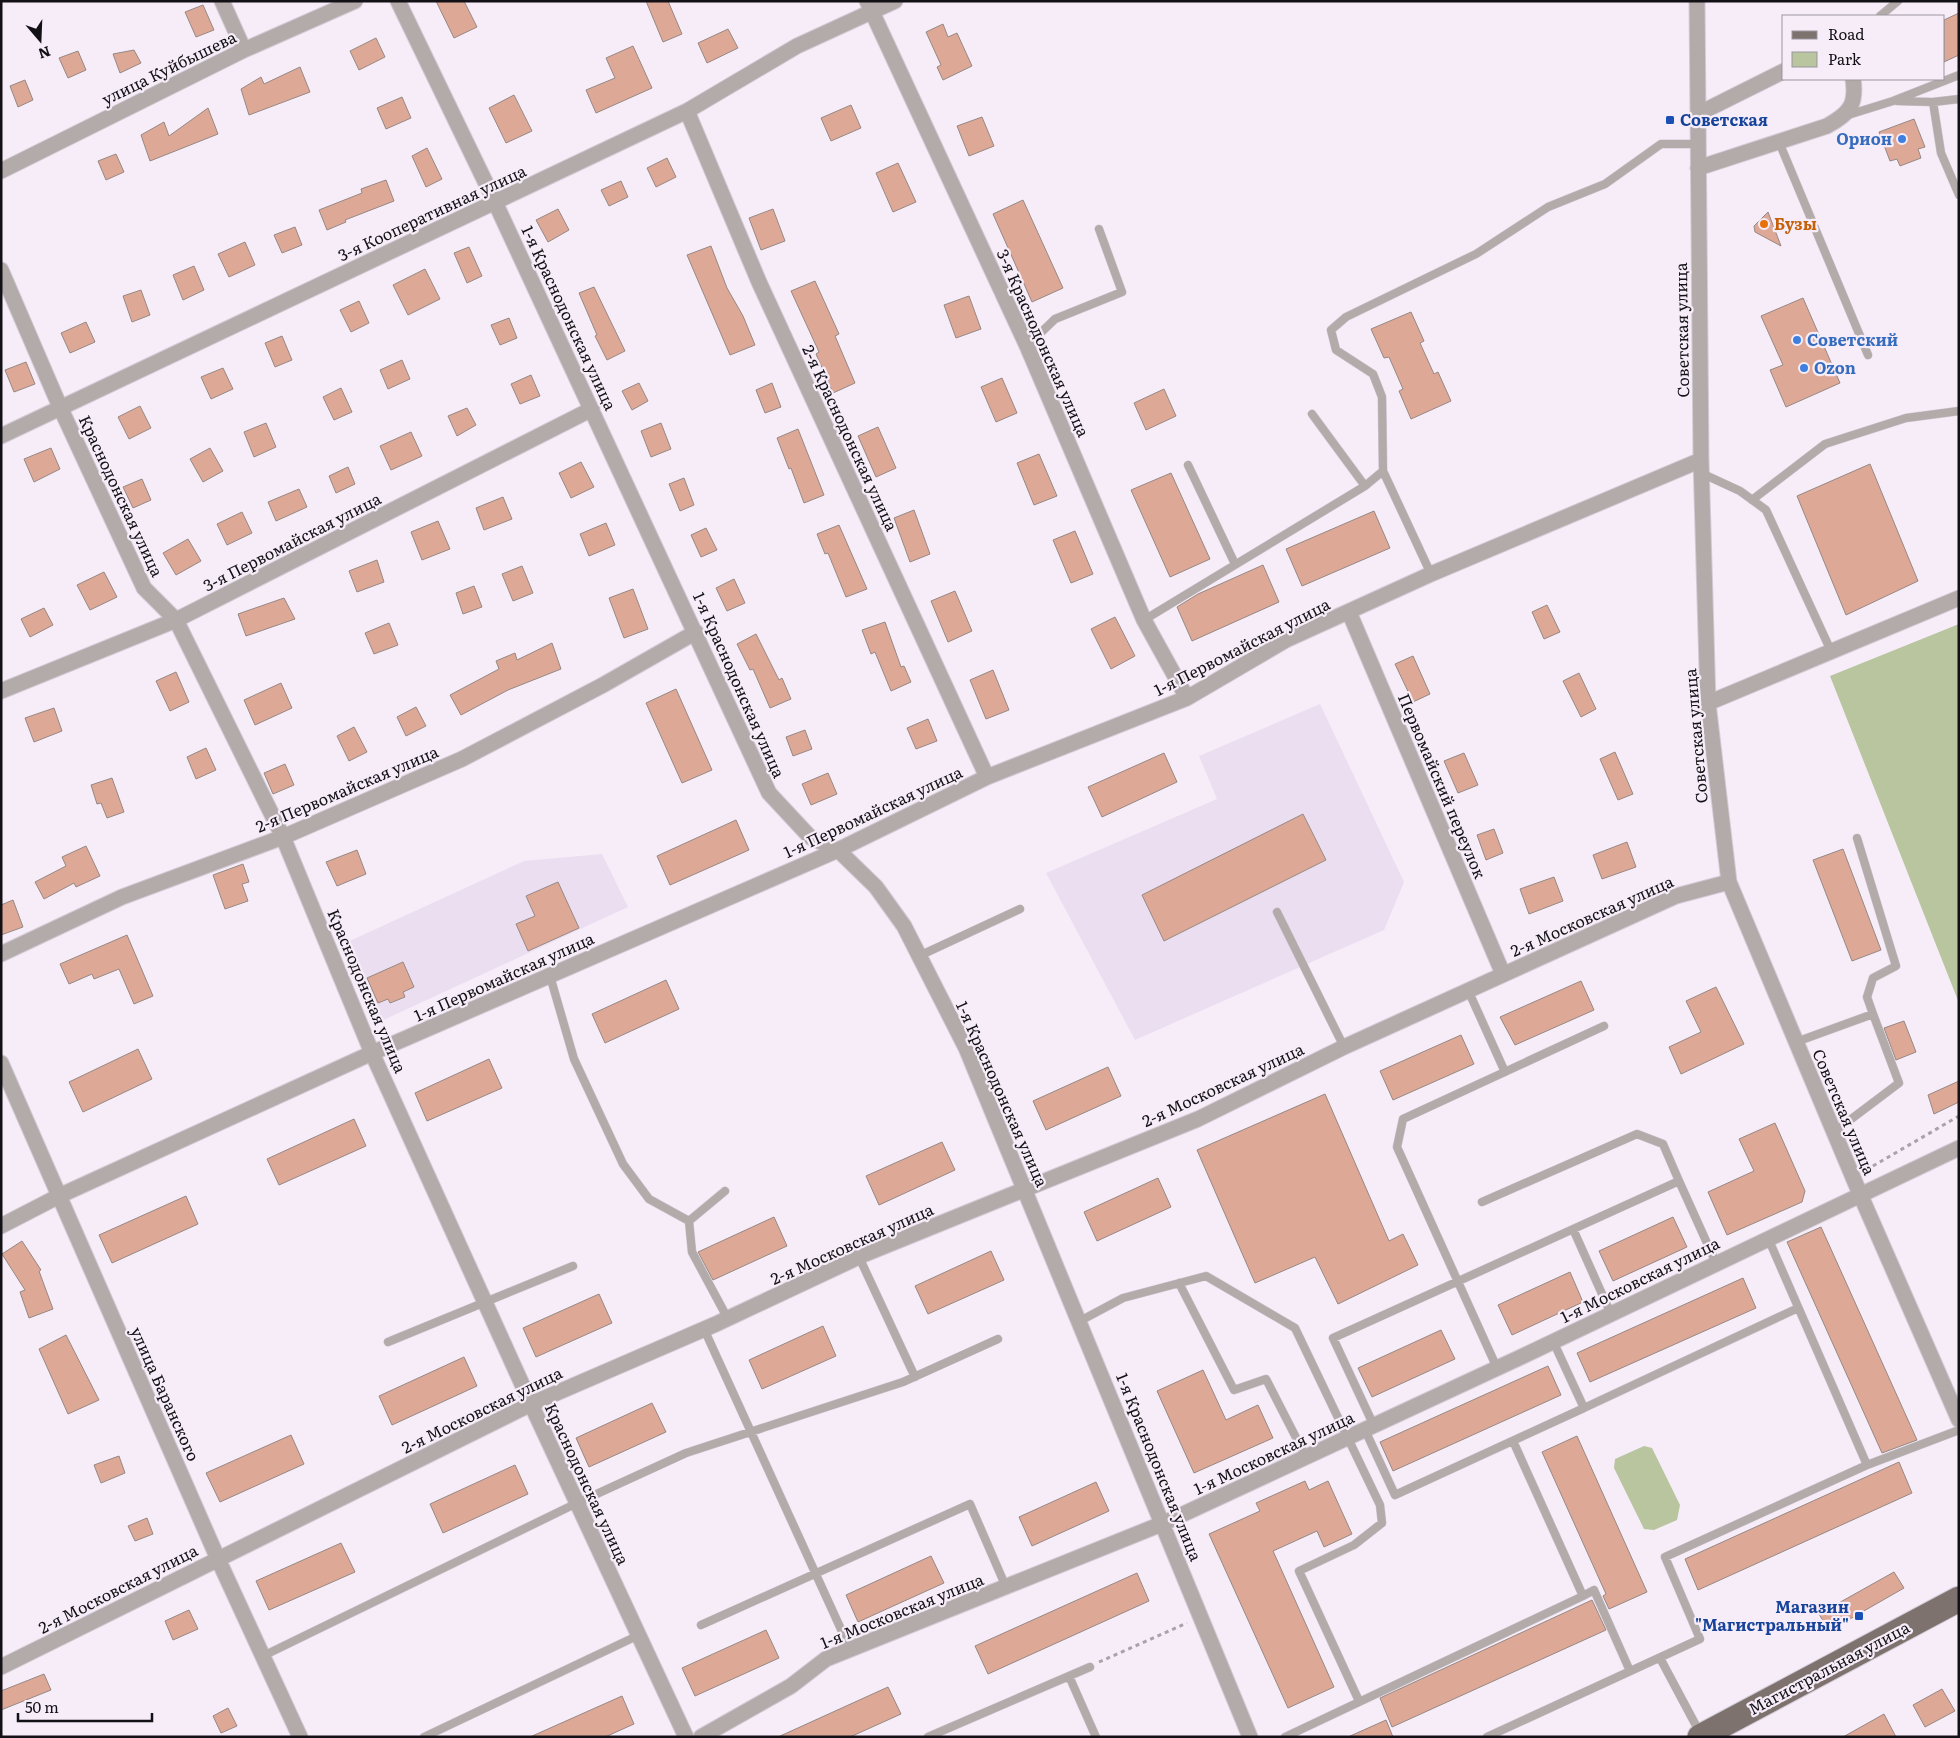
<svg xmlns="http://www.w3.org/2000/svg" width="1960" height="1738" font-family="Literata,serif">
<rect width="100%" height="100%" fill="#f6edf9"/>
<!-- built -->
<path fill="#ebdef0" d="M1320 704 1404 882 1384 930 1135 1040 1046 873 1217 799 1199 756Z
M602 854 628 907 379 1022 343 944 524 861Z"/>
<!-- green -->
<path fill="#b8c59f" d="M1959 624V1003L1830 676Z
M1644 1446 1652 1448 1680 1505 1677 1520 1654 1530 1644 1529 1614 1468 1615 1459Z"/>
<!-- building -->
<path fill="#dea897" stroke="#968884" d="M436 1H464L477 27 454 38Z
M646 1H668L682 34 663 42Z
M203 5 214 30 196 37 185 12Z
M1959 13V55L1944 62V20Z
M943 24 948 37 957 33 972 66 943 80 937 67 941 65 926 32Z
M728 29 738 48 707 63 698 43Z
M376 38 385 57 359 70 350 51Z
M633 46 652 88 596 113 586 90 615 78 606 58Z
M134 50 141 63 120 73 113 54Z
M78 51 86 70 68 78 59 58Z
M300 67 310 92 249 115 241 89 261 77 264 84Z
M25 80 33 100 18 107 10 86Z
M514 95 532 131 506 143 489 108Z
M402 97 411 118 386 129 377 108Z
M851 105 861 128 831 141 821 118Z
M208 108 218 134 150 161 141 135 164 122 169 136Z
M982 117 994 146 969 156 957 126Z
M1914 119 1925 147 1918 149 1921 158 1900 166 1897 159 1890 161 1879 132Z
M427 148 442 179 426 187 412 156Z
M116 154 124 172 106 180 98 161Z
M667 158 676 177 656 187 647 168Z
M898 163 916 202 893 212 876 173Z
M386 180 394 201 345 220 346 222 327 230 319 210 362 193 361 189Z
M621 181 628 197 609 206 601 190Z
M1023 200 1063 288 1032 302 993 214Z
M558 209 569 230 548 242 536 220Z
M773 209 785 241 761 250 749 218Z
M1768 212 1781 246 1755 232 1754 226Z
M295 227 302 245 282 253 274 235Z
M245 242 255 265 229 277 218 254Z
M711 246 727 288 743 316 755 345 730 355 687 255Z
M469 247 482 276 467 283 454 253Z
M194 266 204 290 183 300 173 275Z
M425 269 440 299 408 315 393 285Z
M815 281 839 334 835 336 855 383 833 393 816 354 819 352 791 291Z
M594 287 625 351 607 360 595 336 597 335 579 293Z
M141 290 150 315 132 322 123 296Z
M969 296 981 329 956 338 944 305Z
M1803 298 1840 383 1786 407 1770 370 1783 365 1761 316Z
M359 301 369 323 351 332 340 310Z
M1411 312 1424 341 1420 343 1434 374 1438 372 1451 401 1411 419 1399 391 1403 389 1389 357 1384 358 1371 329Z
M509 318 517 338 500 345 491 325Z
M86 322 95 342 70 353 61 333Z
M282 336 292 360 275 367 265 343Z
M402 360 410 379 388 389 380 370Z
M26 362 35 384 14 392 5 370Z
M223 368 233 389 211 399 201 377Z
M531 375 540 396 520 404 511 384Z
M1002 378 1017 413 996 422 981 387Z
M639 383 648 401 632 410 622 391Z
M772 383 781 407 765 413 756 390Z
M341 388 352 412 334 420 323 397Z
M1164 389 1176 416 1146 430 1134 403Z
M140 406 151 428 129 439 118 417Z
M467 408 476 425 457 436 448 416Z
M266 423 276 447 254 457 244 432Z
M661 423 671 449 651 457 641 431Z
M878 427 896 468 876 477 858 436Z
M798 429 824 495 804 503 791 468 789 469 777 438Z
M411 432 422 456 391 470 380 446Z
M51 448 60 469 34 482 24 459Z
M210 448 223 471 203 482 190 459Z
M1039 454 1057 496 1034 505 1017 463Z
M581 462 594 487 571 498 559 473Z
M1870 464 1918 581 1846 615 1797 496Z
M348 467 355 484 336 493 329 476Z
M1171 473 1210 559 1170 577 1131 490Z
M684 478 694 505 680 511 669 484Z
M142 479 151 500 133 508 123 487Z
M299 489 307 507 276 521 268 502Z
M503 497 512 519 484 530 476 508Z
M914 510 930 554 910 562 894 518Z
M1374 511 1390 548 1302 586 1286 549Z
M242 512 252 533 227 545 217 524Z
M438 521 450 549 422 560 411 532Z
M606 523 615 545 589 556 580 534Z
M839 525 867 589 846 597 828 553 825 554 817 534Z
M706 528 717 550 701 557 691 535Z
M1075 531 1093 574 1071 583 1053 540Z
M188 539 201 561 176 575 163 553Z
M377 560 384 582 357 592 349 571Z
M1263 565 1279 602 1192 641 1177 607 1198 594Z
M522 566 533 593 513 601 502 574Z
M104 572 117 597 90 610 77 585Z
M734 579 745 603 727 611 716 588Z
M474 586 482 607 463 614 456 593Z
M633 589 648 629 624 638 609 598Z
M955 591 972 631 948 642 931 601Z
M284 598 295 619 246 636 238 614Z
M1547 605 1560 632 1544 639 1532 612Z
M44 608 53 625 30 637 21 619Z
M1115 617 1135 656 1111 669 1091 629Z
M885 622 901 667 904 666 911 682 891 691 875 652 871 654 862 630Z
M389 623 398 645 374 654 365 633Z
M756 634 779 680 782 678 791 699 770 708 753 669 750 670 737 644Z
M552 643 561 669 508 690 461 715 450 695 499 669 496 661 515 653 517 660Z
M1413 656 1430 694 1413 702 1395 664Z
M993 670 1009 710 986 719 970 680Z
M176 672 189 702 170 711 156 681Z
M1579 673 1596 709 1581 717 1563 681Z
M281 683 292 708 255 725 244 700Z
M676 689 712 770 682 783 646 703Z
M416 707 426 726 406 736 397 717Z
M54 708 62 731 34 742 25 718Z
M928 719 937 741 916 749 907 728Z
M354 727 367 752 349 761 337 736Z
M805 730 812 749 793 756 786 737Z
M206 748 216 770 196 779 187 757Z
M1615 752 1633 794 1618 800 1600 759Z
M1164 753 1177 782 1102 817 1088 787Z
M1464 753 1478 785 1458 793 1444 761Z
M285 764 294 785 273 794 264 773Z
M828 773 837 794 811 805 802 784Z
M112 778 124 812 107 818 101 803 97 804 91 785Z
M1303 814 1326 860 1164 941 1142 895Z
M736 820 749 850 670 885 657 856Z
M1494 829 1503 853 1486 860 1477 835Z
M1627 842 1636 867 1602 879 1593 855Z
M86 846 100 876 76 887 74 883 44 899 35 882 66 866 62 857Z
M1843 849 1881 950 1852 961 1813 860Z
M357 850 366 874 337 886 326 862Z
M243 864 249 882 242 884 248 901 225 909 213 875Z
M1554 877 1563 901 1529 914 1520 889Z
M558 882 579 928 528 951 516 924 535 916 526 896Z
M13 900 23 927 1 935V905Z
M127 935 153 996 134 1004 119 969 94 979 92 974 69 984 60 964Z
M403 962 414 987 403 992 405 997 390 1003 388 999 378 1003 367 978Z
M666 980 679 1009 605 1043 592 1014Z
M1581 981 1594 1010 1515 1045 1500 1017Z
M1716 987 1744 1044 1681 1074 1669 1047 1701 1032 1686 1001Z
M1904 1021 1916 1052 1896 1060 1884 1028Z
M1461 1035 1474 1064 1393 1100 1380 1071Z
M138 1049 152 1079 83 1112 69 1082Z
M489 1059 502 1088 427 1121 415 1093Z
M1108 1067 1121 1096 1046 1130 1033 1101Z
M1959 1081V1102L1934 1114 1928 1095Z
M1325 1094 1389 1241 1403 1234 1418 1265 1338 1304 1315 1257 1255 1283 1197 1150Z
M354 1119 366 1146 279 1185 267 1159Z
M1775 1123 1805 1191 1802 1202 1727 1235 1708 1192 1754 1171 1739 1139Z
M942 1142 955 1170 879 1205 866 1176Z
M1158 1178 1171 1207 1097 1241 1084 1212Z
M186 1196 198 1224 112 1263 99 1235Z
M774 1217 787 1246 713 1280 698 1252Z
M1673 1217 1687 1247 1613 1281 1599 1251Z
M1821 1227 1917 1440 1882 1453 1787 1242Z
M22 1241 41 1270 39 1271 53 1309 29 1318 20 1292 25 1290 2 1254Z
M991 1251 1004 1280 928 1314 915 1286Z
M1570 1272 1583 1302 1512 1335 1498 1305Z
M1743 1278 1756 1308 1590 1382 1577 1353Z
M599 1294 612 1323 536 1357 523 1328Z
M823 1326 836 1356 762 1389 749 1360Z
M1441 1330 1455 1359 1372 1397 1358 1368Z
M66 1335 99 1400 68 1414 39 1349Z
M464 1357 477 1386 392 1425 379 1396Z
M1548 1366 1561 1395 1393 1471 1380 1442Z
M1203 1370 1226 1420 1258 1405 1273 1438 1194 1473 1157 1391Z
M652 1403 666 1432 589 1467 576 1438Z
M291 1435 304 1464 220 1502 206 1473Z
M1577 1436 1647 1592 1609 1609 1603 1596 1606 1594 1542 1452Z
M119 1456 125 1473 101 1483 94 1465Z
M1899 1462 1912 1493 1698 1590 1685 1559Z
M515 1465 528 1494 443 1533 430 1504Z
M1305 1481 1309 1490 1328 1481 1352 1534 1324 1547 1317 1531 1273 1551 1334 1687 1288 1708 1209 1534 1260 1511 1256 1503Z
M1096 1482 1109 1511 1032 1546 1019 1517Z
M147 1518 153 1534 135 1541 128 1526Z
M341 1543 355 1572 269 1610 256 1581Z
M931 1556 944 1583 858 1622 846 1595Z
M1894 1572 1904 1588 1829 1631 1819 1614Z
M1137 1573 1149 1601 988 1674 975 1646Z
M1592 1600 1606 1630 1392 1727 1380 1698Z
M189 1610 198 1629 173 1640 165 1621Z
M766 1630 779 1658 695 1696 682 1668Z
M44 1674 51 1690 1 1710V1691Z
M888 1687 901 1714 850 1737H778Z
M1942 1689 1955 1711 1925 1727 1913 1705Z
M622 1696 634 1724 605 1737H530Z
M228 1708 237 1726 221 1733 213 1716Z
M1884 1714 1896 1737H1843Z
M1386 1720 1393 1737H1348Z"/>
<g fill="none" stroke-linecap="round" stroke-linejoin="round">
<!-- service casing -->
<g stroke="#d2cad5" stroke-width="9">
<path id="service" d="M1880 16 1898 1
M1897 101 1933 102 1959 99
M1933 102 1941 153 1959 195
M1848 115 1893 101 1959 75
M1779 142 1868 355
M1027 346 1055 319 1122 292 1099 229
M1312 414 1365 486 1383 471 1431 574
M1188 465 1235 564
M1383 471 1382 397 1373 374 1336 350 1331 330 1346 317 1476 254 1548 207 1605 184 1661 144H1699
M1701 473 1740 491 1766 510 1831 651
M1752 500 1825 444 1906 418 1959 411
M1144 620 1365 486
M1277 912 1344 1047
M919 956 1020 909
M550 976 574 1059 623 1164 649 1199 689 1221 725 1191
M1468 990 1505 1072
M1796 1042 1873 1014 1867 997 1873 978 1896 966 1857 838
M1834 1132 1899 1083 1873 1014
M1482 1202 1637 1134 1663 1144 1679 1181
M689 1221 692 1252 728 1319
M1573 1229 1611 1314
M859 1257 915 1377
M1179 1283 1234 1390 1266 1379 1306 1457
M1080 1321 1123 1298 1206 1276 1295 1328 1380 1505 1382 1523 1354 1545 1299 1571 1359 1701
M704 1329 850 1649
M1553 1341 1584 1408 1798 1308
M388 1342 573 1266
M1497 1368 1397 1147 1403 1119 1604 1026
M1374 1426 1333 1338 1679 1181 1716 1263
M1365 1430 1395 1495 1584 1408
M1867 1465 1959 1430
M1583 1596 1594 1590 1630 1671
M701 1625 970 1504 1006 1587
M263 1656 577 1503 686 1453 903 1382 998 1339
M1660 1658 1700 1733
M1069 1676 1096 1737
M424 1737 639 1635
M928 1737 1090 1667
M1285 1737 1583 1596 1513 1441
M1487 1737 1700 1639 1665 1557 1867 1465 1768 1238"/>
</g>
<!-- minor casing -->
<g stroke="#d2cad5" stroke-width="17">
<path id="minor" d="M222 1 244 50
M398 1 495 202 769 793 810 837 838 850 876 887 904 926 966 1048 1250 1737
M867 1 1027 346 1144 620 1187 698
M1697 1 1701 460 1708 703 1729 882 1860 1194 1959 1420
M687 111 759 282 987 777
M1698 114 1784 71
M1698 168 1827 126C1849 114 1857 105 1853 79
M1 171 244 50 355 1
M1 270 60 407 144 588 176 620 283 837 372 1053 531 1404 686 1737
M1 436 687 111 797 46 895 1
M1349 612 1503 974
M1 691 176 620 592 409
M1708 703 1959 598
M1 954 122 897 283 837 462 759 603 685 696 632
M1 1063 218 1559 300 1737
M1 1226 59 1196 372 1053 838 850 987 777 1187 698 1286 640 1431 574 1701 460
M1 1667 531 1404 716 1324 865 1254 1198 1119 1344 1047 1676 896 1729 882
M701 1737 791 1686 826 1659 1164 1523 1521 1357 1959 1148"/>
</g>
<!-- primary casing -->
<g stroke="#d2cad5" stroke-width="27">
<path id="primary" d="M1700 1737 1959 1599"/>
</g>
<!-- path -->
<path stroke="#a9a2ab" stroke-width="3" stroke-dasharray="4 4" stroke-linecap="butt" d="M1866 1170 1959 1116
M1099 1662 1187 1623"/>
<!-- service -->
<use href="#service" stroke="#b2aba9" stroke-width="8"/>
<!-- minor -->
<use href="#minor" stroke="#b2aba9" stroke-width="15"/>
<!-- primary -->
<use href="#primary" stroke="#7e726e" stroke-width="25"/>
</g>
<!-- markers -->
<g fill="#1a4fb4" stroke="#f6edf9" stroke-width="2">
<rect x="1665" y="115" width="10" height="10" rx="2.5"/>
<rect x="1854" y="1611" width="10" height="10" rx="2.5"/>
</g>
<g fill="#3f7fe0" stroke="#f6edf9" stroke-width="2">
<circle cx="1902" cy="139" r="5"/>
<circle cx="1797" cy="340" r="5"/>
<circle cx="1804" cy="368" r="5"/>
</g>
<circle fill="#e8710a" stroke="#f6edf9" stroke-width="2" cx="1764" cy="224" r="5"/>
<g text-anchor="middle" stroke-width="4.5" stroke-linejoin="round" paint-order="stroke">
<!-- street labels -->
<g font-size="16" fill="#131115" stroke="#f6edf9">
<text transform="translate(169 68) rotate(-26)" y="6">улица Куйбышева</text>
<text transform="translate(432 213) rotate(-25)" y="6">3-я Кооперативная улица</text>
<text transform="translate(569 318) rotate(65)" y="6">1-я Краснодонская улица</text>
<text transform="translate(1682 330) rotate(-91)" y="6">Советская улица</text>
<text transform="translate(1043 343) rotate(66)" y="6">3-я Краснодонская улица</text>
<text transform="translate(850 438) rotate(65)" y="6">2-я Краснодонская улица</text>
<text transform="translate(121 496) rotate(65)" y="6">Краснодонская улица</text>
<text transform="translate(292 542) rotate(-27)" y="6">3-я Первомайская улица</text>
<text transform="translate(1242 647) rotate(-27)" y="6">1-я Первомайская улица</text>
<text transform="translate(739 685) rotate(66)" y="6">1-я Краснодонская улица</text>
<text transform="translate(1696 736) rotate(-95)" y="6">Советская улица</text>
<text transform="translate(1442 786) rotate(67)" y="6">Первомайский переулок</text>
<text transform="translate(347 789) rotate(-23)" y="6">2-я Первомайская улица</text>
<text transform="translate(873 812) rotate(-25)" y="6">1-я Первомайская улица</text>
<text transform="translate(1592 916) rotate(-24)" y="6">2-я Московская улица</text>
<text transform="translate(504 977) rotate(-24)" y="6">1-я Первомайская улица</text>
<text transform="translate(367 991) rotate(67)" y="6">Краснодонская улица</text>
<text transform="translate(1223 1085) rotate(-25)" y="6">2-я Московская улица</text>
<text transform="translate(1002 1094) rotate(66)" y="6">1-я Краснодонская улица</text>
<text transform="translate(1844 1112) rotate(67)" y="6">Советская улица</text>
<text transform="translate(852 1244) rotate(-24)" y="6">2-я Московская улица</text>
<text transform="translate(1640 1280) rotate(-26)" y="6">1-я Московская улица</text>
<text transform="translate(165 1394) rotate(66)" y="6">улица Баранского</text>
<text transform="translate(482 1410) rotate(-26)" y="6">2-я Московская улица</text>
<text transform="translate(1274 1453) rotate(-25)" y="6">1-я Московская улица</text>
<text transform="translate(1159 1467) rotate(68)" y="6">1-я Краснодонская улица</text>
<text transform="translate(587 1484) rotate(65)" y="6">Краснодонская улица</text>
<text transform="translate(118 1589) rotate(-27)" y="6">2-я Московская улица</text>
<text transform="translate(902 1611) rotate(-22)" y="6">1-я Московская улица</text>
<text transform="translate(1829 1668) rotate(-28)" y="6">Магистральная улица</text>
</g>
<!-- transit labels -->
<g font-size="16" font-weight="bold" fill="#164399" stroke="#f6edf9" text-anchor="start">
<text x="1680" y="126">Советская</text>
<text x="1849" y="1613" text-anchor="end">Магазин<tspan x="1849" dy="18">"Магистральный"</tspan></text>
</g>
<!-- shop labels -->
<g font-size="16" font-weight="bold" fill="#366cbe" stroke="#f6edf9" text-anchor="start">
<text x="1892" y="145" text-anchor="end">Орион</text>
<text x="1807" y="346">Советский</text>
<text x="1814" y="374">Ozon</text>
</g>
<!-- food labels -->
<g font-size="16" font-weight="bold" fill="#c56008" stroke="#f6edf9" text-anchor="start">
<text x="1774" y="230">Бузы</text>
</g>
</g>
<!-- border -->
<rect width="1960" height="1738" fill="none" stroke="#131115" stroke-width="5"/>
<!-- legend -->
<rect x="1782" y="15" width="162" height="65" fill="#f6edf9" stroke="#9b959e"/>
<rect x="1792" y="31" width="25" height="8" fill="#7e726e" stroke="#9b959e"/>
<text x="1828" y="40" font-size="15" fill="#131115">Road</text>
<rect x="1792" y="52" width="25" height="15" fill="#b8c59f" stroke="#9b959e"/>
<text x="1828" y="65" font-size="15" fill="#131115">Park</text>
<!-- north arrow -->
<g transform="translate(40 40) rotate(161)" stroke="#f6edf9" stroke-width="4" paint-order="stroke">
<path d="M0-4L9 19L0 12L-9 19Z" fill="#131115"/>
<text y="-8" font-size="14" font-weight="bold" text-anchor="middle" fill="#131115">N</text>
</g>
<!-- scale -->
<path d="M18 1713v8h134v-8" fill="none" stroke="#131115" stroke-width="2.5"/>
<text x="25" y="1713" font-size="15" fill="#131115" stroke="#f6edf9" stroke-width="4" paint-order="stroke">50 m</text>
</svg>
